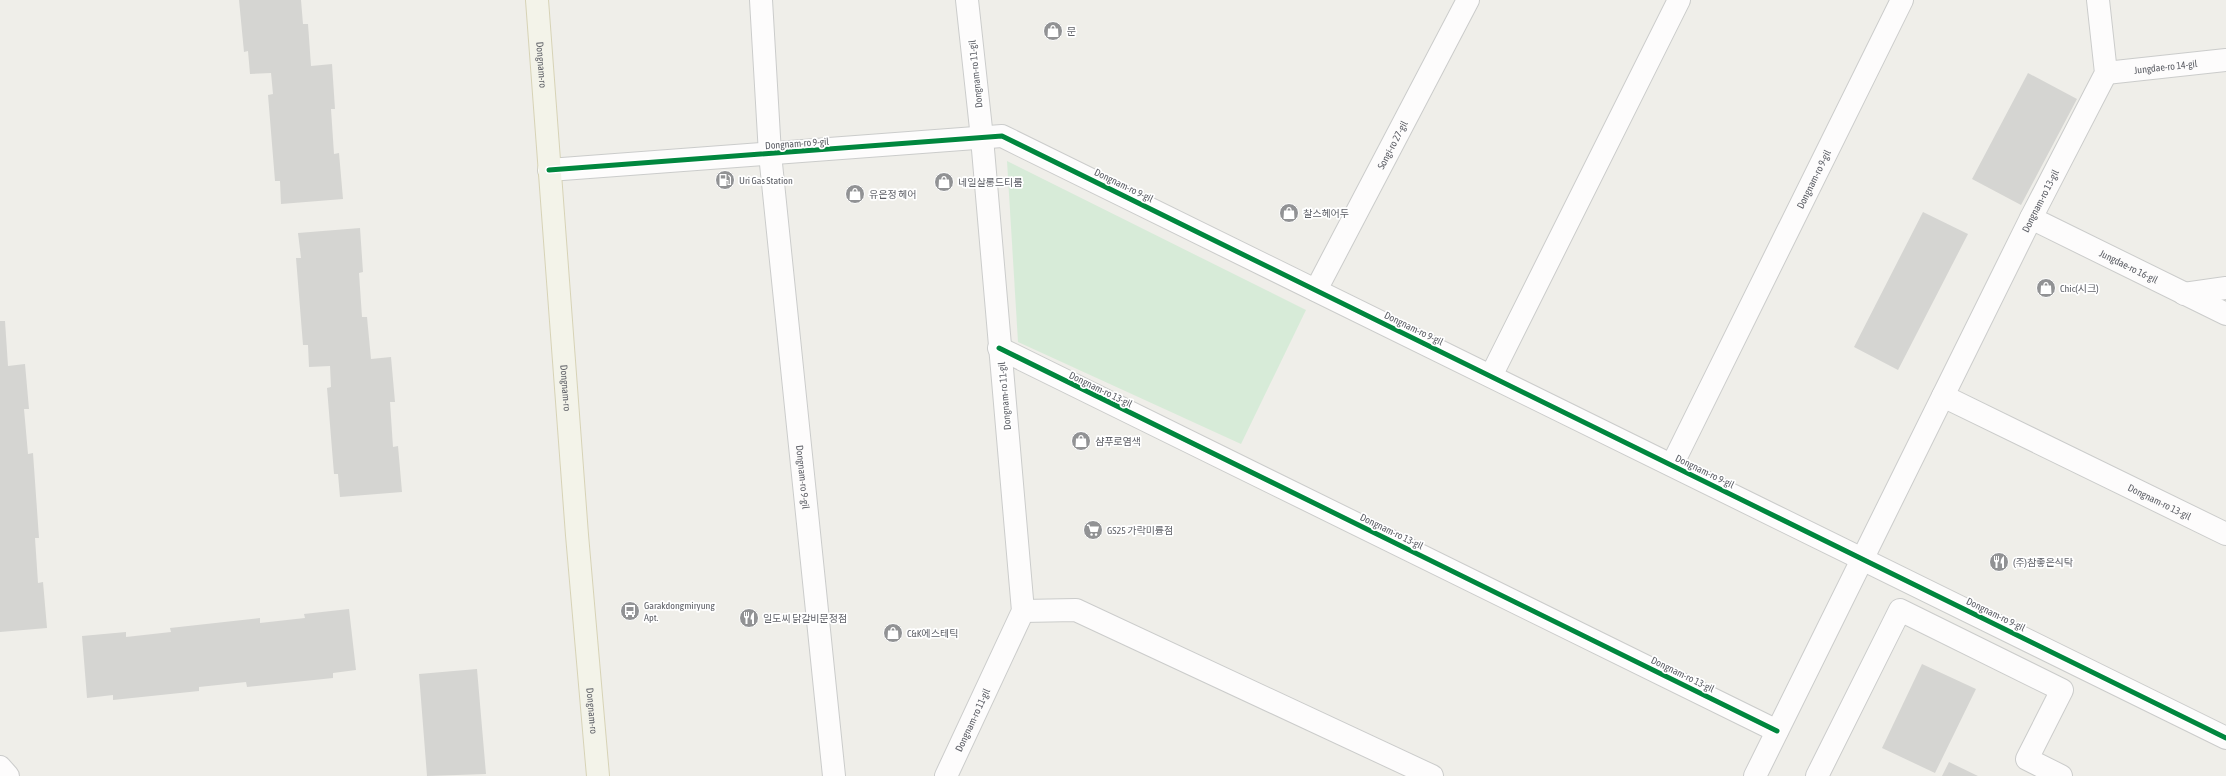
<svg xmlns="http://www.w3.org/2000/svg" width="2226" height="776" font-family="'Asap Condensed','Noto Sans KR',sans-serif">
<rect width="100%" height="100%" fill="#efeee9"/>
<!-- green -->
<path fill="#d7ebd8" d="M1007 161 1306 310 1241 444 1018 342Z"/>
<!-- building -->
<path fill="#d5d5d2" d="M239 0H301L303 24H308L311 66 332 64 335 109H331L334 154 339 153 343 199 281 204 280 181H275L268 95 273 94 271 73 250 74 248 51 244 52Z
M2028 73 2077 99 2021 205 1972 179Z
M1923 212 1968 234 1898 370 1854 347Z
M360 228 363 272 359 273 362 317H367L371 359 391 357 395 402H390L393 447 398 446 402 492 340 497 338 474H334L327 388 331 387 330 366 309 367 308 345H303L296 258H301L298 233Z
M0 321H5L8 366 25 364 29 409H24L28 454 33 453 39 538H35L38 583 43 582 47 628 0 632Z
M349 609 356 670 333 673V678L247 687 246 682 199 687V691L113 700V695L87 698 82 636 126 632V637L171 632 170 628 260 618V623L305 618 304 614Z
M1922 664 1976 689 1935 773 1882 748Z
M477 669 486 774 427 776 419 674Z
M1949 762 1978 776H1942Z"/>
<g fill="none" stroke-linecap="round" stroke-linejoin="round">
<!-- minor casing -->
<g stroke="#cbcccb" stroke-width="24">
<g id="minor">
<path id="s1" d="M761 0 770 154 834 776"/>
<path id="s2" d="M2106 73 2226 60"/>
<path d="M549 170 1002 136 2226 738"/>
<path id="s3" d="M2031 218 2226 314"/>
<path id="s4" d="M1316 290 1468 0"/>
<path d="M2184 294 2226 288"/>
<path d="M999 348 1777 731"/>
<path d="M1491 376 1679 0"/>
<path id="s5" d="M1943 396 2226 534"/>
<path id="s6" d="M1672 465 1902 0"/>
<path d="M1023 611 1076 610 1432 776"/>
<path d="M0 767 8 776"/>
<path id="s7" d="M946 776 1023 611 982 138 967 0"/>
<path id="s8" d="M1755 776 2031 218 2106 73 2098 0"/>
<path d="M1817 776 1900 610 2062 690 2027 759 2061 776"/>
</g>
</g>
<!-- major casing -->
<g stroke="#d7d3b6" stroke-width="24">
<g id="major">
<path id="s9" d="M537 0 577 535 598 776"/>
</g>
</g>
<!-- minor -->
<use href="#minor" stroke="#fdfcfc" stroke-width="22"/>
<!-- major -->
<use href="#major" stroke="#f3f3e9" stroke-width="22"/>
<!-- cycleway casing -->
<g stroke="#fff" stroke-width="8">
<path id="cycleway" d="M549 170 1002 136 2226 738
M999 348 1777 731"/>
</g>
<!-- cycleway -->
<use href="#cycleway" stroke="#00873e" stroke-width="5"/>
</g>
<!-- icons -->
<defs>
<g id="shop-disc" transform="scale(1)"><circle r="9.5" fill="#919294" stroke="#fff"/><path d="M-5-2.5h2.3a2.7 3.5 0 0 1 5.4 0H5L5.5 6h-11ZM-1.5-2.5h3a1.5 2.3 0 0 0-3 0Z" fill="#fff"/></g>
<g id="fuel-disc" transform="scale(1)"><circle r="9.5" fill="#919294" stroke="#fff"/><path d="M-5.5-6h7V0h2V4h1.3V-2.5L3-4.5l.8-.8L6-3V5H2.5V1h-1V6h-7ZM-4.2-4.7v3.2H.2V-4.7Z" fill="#fff"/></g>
<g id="supermarket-disc" transform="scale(1)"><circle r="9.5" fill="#919294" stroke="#fff"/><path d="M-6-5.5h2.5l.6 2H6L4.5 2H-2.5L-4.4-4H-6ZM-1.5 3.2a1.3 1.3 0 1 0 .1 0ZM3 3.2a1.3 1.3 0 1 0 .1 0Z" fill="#fff"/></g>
<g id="restaurant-disc" transform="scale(1)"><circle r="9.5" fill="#919294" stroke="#fff"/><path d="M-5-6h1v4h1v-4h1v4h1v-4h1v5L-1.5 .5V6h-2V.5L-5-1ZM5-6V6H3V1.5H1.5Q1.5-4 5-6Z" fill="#fff"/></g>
<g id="bus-disc" transform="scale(1)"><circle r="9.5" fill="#919294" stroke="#fff"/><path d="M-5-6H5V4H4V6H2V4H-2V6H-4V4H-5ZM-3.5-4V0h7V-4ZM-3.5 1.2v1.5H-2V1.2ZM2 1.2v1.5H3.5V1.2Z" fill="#fff"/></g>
</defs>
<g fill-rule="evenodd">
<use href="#shop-disc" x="1053" y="31"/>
<use href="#fuel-disc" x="725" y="180"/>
<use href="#shop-disc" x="944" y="182"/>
<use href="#shop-disc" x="855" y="194"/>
<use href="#shop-disc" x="1289" y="213"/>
<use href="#shop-disc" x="2046" y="288"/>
<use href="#shop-disc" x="1081" y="441"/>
<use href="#supermarket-disc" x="1093" y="530"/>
<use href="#restaurant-disc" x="1999" y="562"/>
<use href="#bus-disc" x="630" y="611"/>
<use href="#restaurant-disc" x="749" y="618"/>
<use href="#shop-disc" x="893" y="633"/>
</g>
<g text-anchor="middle" stroke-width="3.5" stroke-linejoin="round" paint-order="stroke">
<!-- poi labels -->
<g font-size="10" fill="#5e6067" stroke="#fff" text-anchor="start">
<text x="1067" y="35">문</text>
<text x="739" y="184">Uri Gas Station</text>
<text x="958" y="186">네일살롱드티룸</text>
<text x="869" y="198">유은정 헤어</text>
<text x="1303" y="217">찰스헤어두</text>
<text x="2060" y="292">Chic(시크)</text>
<text x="1095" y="445">샴푸로염색</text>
<text x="1107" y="534">GS25 가락미륭점</text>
<text x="2013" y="566">(주)참좋은식탁</text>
<text x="644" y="609">Garakdongmiryung<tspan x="644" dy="12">Apt.</tspan></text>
<text x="763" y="622">일도씨 닭갈비문정점</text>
<text x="907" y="637">C&amp;K에스테틱</text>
</g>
<!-- street labels -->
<g font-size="10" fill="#5e6067" stroke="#fff">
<text dy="4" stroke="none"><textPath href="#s9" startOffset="65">Dongnam-ro</textPath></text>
<text dy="4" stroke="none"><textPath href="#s2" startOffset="60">Jungdae-ro 14-gil</textPath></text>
<text transform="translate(975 74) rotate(-96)" y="4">Dongnam-ro 11-gil</text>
<text transform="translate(797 143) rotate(-4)" y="4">Dongnam-ro 9-gil</text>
<text dy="4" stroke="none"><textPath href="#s4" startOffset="164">Songi-ro 27-gil</textPath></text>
<text dy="4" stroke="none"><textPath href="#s6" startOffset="319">Dongnam-ro 9-gil</textPath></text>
<text transform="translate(1124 185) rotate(26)" y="4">Dongnam-ro 9-gil</text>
<text dy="4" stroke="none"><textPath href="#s8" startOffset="642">Dongnam-ro 13-gil</textPath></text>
<text dy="4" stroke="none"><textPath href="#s3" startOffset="109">Jungdae-ro 16-gil</textPath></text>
<text transform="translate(1414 328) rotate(26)" y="4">Dongnam-ro 9-gil</text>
<text dy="4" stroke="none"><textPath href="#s9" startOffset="389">Dongnam-ro</textPath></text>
<text transform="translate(1101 389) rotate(26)" y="4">Dongnam-ro 13-gil</text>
<text transform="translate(1004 396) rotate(-95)" y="4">Dongnam-ro 11-gil</text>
<text transform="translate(1705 471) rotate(26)" y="4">Dongnam-ro 9-gil</text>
<text dy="4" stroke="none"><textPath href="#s1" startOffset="479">Dongnam-ro 9-gil</textPath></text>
<text dy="4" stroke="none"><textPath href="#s5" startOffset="241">Dongnam-ro 13-gil</textPath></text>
<text transform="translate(1392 531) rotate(26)" y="4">Dongnam-ro 13-gil</text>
<text transform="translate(1996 614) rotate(26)" y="4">Dongnam-ro 9-gil</text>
<text transform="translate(1683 674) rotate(26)" y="4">Dongnam-ro 13-gil</text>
<text dy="4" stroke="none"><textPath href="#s9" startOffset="713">Dongnam-ro</textPath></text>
<text dy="4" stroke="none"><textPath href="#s7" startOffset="62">Dongnam-ro 11-gil</textPath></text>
</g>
</g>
</svg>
